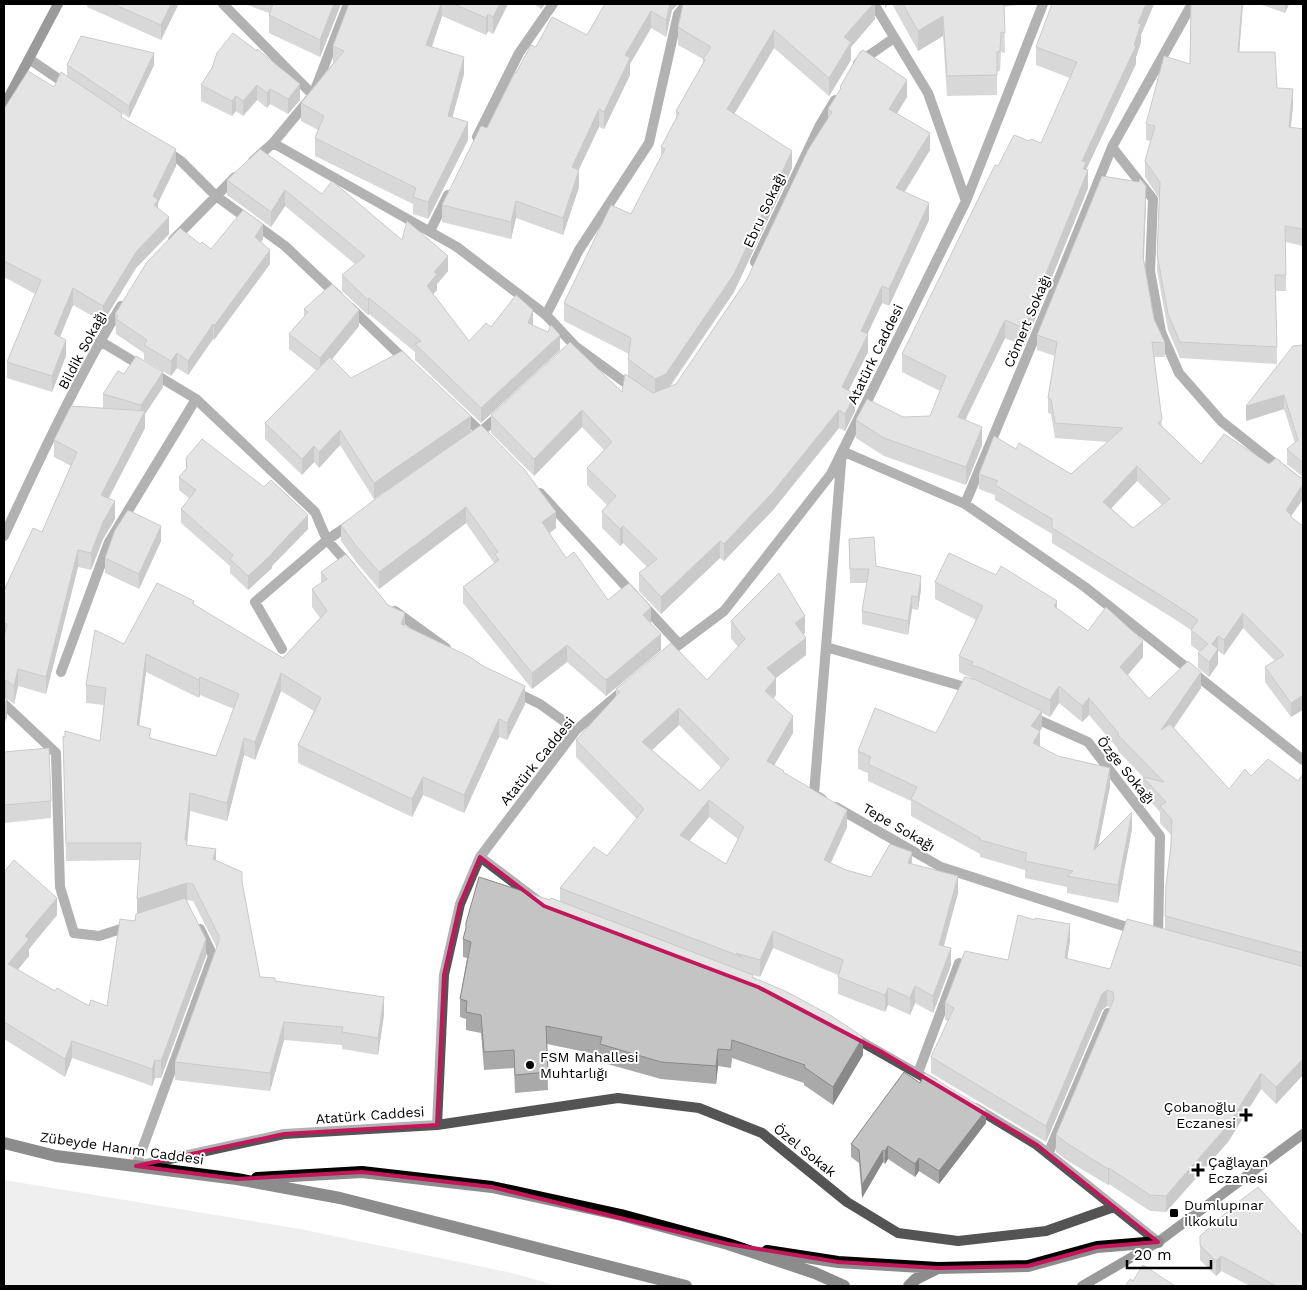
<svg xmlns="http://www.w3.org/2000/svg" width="1307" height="1290" font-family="'Work Sans',sans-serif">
<rect width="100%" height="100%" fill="#fff"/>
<!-- green -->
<path fill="#dbdbdb" d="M4 1180 300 1229 512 1273 558 1286H4Z"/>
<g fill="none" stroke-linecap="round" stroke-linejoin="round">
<!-- street -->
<path stroke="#545454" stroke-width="10" d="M223 4 313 95
M874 4 928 93 966 201
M1192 4 1112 147 1153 199 1150 271 1161 332 1179 373 1221 421 1303 486
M29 59 69 86
M858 63 894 38
M477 137 519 53 553 4
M273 143 457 247 546 315 579 250 649 143 678 14 686 4
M165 150 181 161 216 196 285 246 338 296
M253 161 273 143 313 95 348 4
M430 231 448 195
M173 240 235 177
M755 262 820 125 835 100
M351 308 407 362
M546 315 575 346 634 389
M100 341 196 399 315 512 327 540 350 566
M461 413 485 436
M476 436 501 414
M540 493 679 644
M965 504 1052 296 1112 147
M4 536C40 458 77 379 121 306
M395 611 446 648
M826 647 972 689
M282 649 255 602 327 540 352 523
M664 656 724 611 831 474 966 201 1043 4
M61 672 109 542 196 399
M513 691 540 704 576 730
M4 704 56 753 60 887 74 933 99 936 130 926
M1030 716 1088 742 1160 836 1158 938
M822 799 814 794 842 451 965 504 1085 587 1303 760
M836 807 941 867 1136 930
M480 857 537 900
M853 1037 934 1083
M918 1073 959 963
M976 1108 1037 1145 1158 1242
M437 1125 444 975 460 904 480 857 576 730 625 689
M1048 1154 1108 1013
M142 1165 284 1134 437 1125 618 1098 699 1108 762 1133 847 1202 898 1233 958 1241 1046 1231 1114 1207
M136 1166 213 956 200 929"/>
<!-- secondary -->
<path stroke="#212121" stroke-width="10" d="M4 106 58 4
M1082 1286 1158 1242 1303 1134"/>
<!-- primary -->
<path stroke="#000" stroke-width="12" d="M4 1143 56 1156 237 1179 340 1198 686 1286
M257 1178 362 1172 492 1187 621 1215 728 1244 815 1273 844 1286
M767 1251 838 1262 938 1268 1028 1266 1097 1247 1158 1242
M909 1286 916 1279 936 1269"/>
</g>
<!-- wall -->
<path fill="#a9a9a9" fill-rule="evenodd" d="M87 4H178V5L161 40 87 7Z
M245 4H341L320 57 269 33V13Z
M349 4H508L493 34 488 31 486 35 442 16 432 47 464 74 452 118 468 140 428 219 413 214V204L315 156V138L318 130 301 121V103L333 63V46Z
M534 4H545L541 9Z
M605 4H678L672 10 666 37 651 28 630 64V75L604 129 599 127 579 169V187L563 235 516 218 511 239 442 222V205L487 128 516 73 536 47 587 35Z
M875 4V19L851 47V60L829 96 774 48 734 114 792 168 734 292 670 387 676 384 746 281 828 119V109L840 90V87L907 97 897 114 930 150 905 192 929 220 889 306 882 303 867 334 868 352 848 390 855 411 845 431 839 428 773 510 724 561 720 558 661 614 639 591V573L647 567 623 543 620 546 602 528V511L607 505 587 485V468L604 450 582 427 534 476 491 433V415L622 392 628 376V359L629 354 564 321V303L631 214 661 158V147L676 119V111L703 64V59L678 45V27Z
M892 4H1016V5L1004 7 1005 53 1001 52 1000 71 997 72V95L947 96 943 36 918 51Z
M1052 4H1154L1141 35V42L1136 57V64L1086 170 1088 188 1024 346 1005 338 965 420 982 445 966 485 884 456 856 438V420L930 416 940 391 902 372V354L998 166 1029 141 1041 143 1070 78 1036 65V47Z
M1191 4H1243L1239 52 1277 88 1293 105 1291 127 1303 129V246L1286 242V291H1276L1277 364 1180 358 1168 330 1157 271 1159 198 1145 177V161L1150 141 1146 140V124L1190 64Z
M1259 4H1289L1285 13Z
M67 65H154L129 118 122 113V118L176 166 158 203V208L169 234 136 268 103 322 73 305 60 337 66 356 52 392 7 378V362L35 294 4 277V109L54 87 67 76Z
M212 68 300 100 288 114 270 104 267 108 257 100 243 116 236 111 232 116 201 101V85Z
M227 180 322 194 402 240 448 271 437 284V290L433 294 469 341 491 327 533 325 560 350 481 423 415 360V352L369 314 368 315 342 291V275L355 264 285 206 271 227 227 195Z
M1146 201 1144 260 1154 319 1165 343V357H1154L1162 426 1201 464H1269L1299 477 1303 478V499L1291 516V717L1265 682V667L1275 661 1243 628 1224 655 1218 651V664L1209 677 1198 668V653L1200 652 1191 645V630L1176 620 1052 543V534L995 500V495L979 489V474L1016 449 1071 474 1107 442 1055 438 1051 414 1048 413V398L1055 356 1037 350V335ZM1137 481 1162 505 1133 528 1111 508Z
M263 239 261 242 270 264 214 340 213 339 188 375 177 368 171 376 144 360V353L116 334 115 314 200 244 211 249Z
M304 309 359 326 332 359 351 378 471 432 374 499 340 445 319 468 314 462 302 475 265 439V423L317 371 289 349V334L304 317Z
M1303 345V477L1287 464V449L1295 443 1284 409 1246 421Z
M124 374 163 387 145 414V428L109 498 115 519 103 539 91 570 78 567 46 694 18 686 14 704 6 698 7 717 4 724V592L42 532 71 466 54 457V440L103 408V394Z
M481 425 556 528 549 533 566 558 608 600 651 623 661 650 606 696 567 662 532 689 463 603V587L494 563 466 523 379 589 357 563 341 541V525Z
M186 458 308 529 272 566V568L248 590 230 573V566L181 523V509L190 499 179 490V477L186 469Z
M849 539 876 566 921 589 918 610 912 609 908 635 862 624V611L867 583H850Z
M161 541 139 589 105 573V558Z
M321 572 525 704 507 740 499 737 464 813 423 795 412 817 298 763V745L314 711 281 691 255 760 244 755 227 821 190 811 187 845 216 861 242 885 260 977 275 981 384 1015 378 1055 342 1049V1045L284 1040 270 1091 175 1080V1062L217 948 193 901 187 900 206 956 161 1078H155L152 1086 72 1058 65 1077 4 1039V872L57 915 29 949V956L17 970 55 991 89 1006H107L137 914 140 860 66 861 63 736 100 741 104 705 86 703V685L124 644 194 605 283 658 320 618 312 607V589L321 583ZM146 672 199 698 200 695 234 709 216 756 151 738 139 726Z
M935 582 1057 609 1088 631 1143 657 1128 675 1149 699 1201 688 1174 728 1229 789 1251 776 1298 781 1303 774V1075L1276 1104 1261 1089 1228 1142 1166 1212 1150 1211 1109 1184 1108 1185 1068 1161 1056 1152V1135L1111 1008 1107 1006 1102 1010 1046 1142 931 1073V1057L948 1021 945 1020V1003L1008 960 1070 940 1067 959 1110 969 1165 929V916L1171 835 1160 823V812L1143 793V777L1118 751V749L1089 715 1082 722 1059 703 1050 717 1042 713V728L1040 731V747L1110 786 1098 846 1132 829 1118 903 1067 893V887L1025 878V870L980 857V854L911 816V801L868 781V773L858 769V751L936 733 971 679V678L959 672V656L976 620 935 599Z
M731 621 805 633 803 634 806 655 776 678V695L773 698 793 733 774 765 847 827 831 863 846 870 871 877 912 864 958 893 944 946 951 965 933 1013 915 1003 910 1015 888 1005 885 1012 838 994V975L773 948 760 977 753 975V978L863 1055 833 1105 804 1085V1083L732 1058 731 1068 718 1066 716 1084 661 1079 600 1062V1055L547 1044 548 1090 515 1093 514 1068 484 1070 481 1033 466 1030V1019L460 1017V999L467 958 463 957V939L466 931V923L550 900 560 902V888L607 856 637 819 576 757V740L616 696V689L707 680 738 647 731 638ZM679 725 721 768 700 791 652 750ZM709 817 738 839 726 864 689 841Z
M4 752 51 801V818L4 823Z
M920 1083 986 1123 939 1184 919 1171 915 1177 888 1159 885 1164 883 1162 862 1198 859 1163 851 1157V1144Z
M1200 1236 1303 1286H1250L1221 1271 1216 1276 1200 1260Z"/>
<!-- shaded-wall -->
<path fill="#898989" d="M171 4H178V5L161 40V25Z
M334 4H341L320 57V40Z
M441 4H442V16L426 63V45Z
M500 4H508L493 34V17Z
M541 4H545L541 9Z
M670 4H678L672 10 666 37V20Z
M873 4H875V19L851 47V60L829 96V78L844 37Z
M885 4H888L885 8Z
M1146 4H1154L1141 35V42L1136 57V64L1086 170H1088V188L1024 346V328L1082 161 1134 45 1138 23Z
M1242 4H1243L1238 68V52Z
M1285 4H1289L1285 13Z
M651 11V28L630 64V75L604 129V112L625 55Z
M488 14V31L486 35V18Z
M943 16V36L918 51V31Z
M774 30V48L727 126V109Z
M154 53V65L129 118V106Z
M464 57V74L448 134V116Z
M907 80V97L889 126V109Z
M300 84V100L288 114V99Z
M257 85V100L243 116V101Z
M270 89V104L267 108V93Z
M1293 89V105L1289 143V127Z
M236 96V111L232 116V101Z
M599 109V127L572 184V167Z
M468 122V140L428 219V202Z
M930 133V150L896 205V188Z
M176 149V166L158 203V216L154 222 153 196Z
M792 151V168L734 292 666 391 655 396V379Z
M579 170V187L563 235V218Z
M1146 186V201L1143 272V257Z
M285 190V206L271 227V212Z
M516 201V218L511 239V222Z
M929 203V220L889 306V289Z
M169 217V234L136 268 103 322V306L136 252Z
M263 224V239L255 252V237Z
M270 250V264L214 340V326Z
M448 256V271L437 284V290L427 301V286L434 272Z
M882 286V303L861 348V331Z
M73 288V305L54 351V334Z
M369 298V314L368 315V300Z
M359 310V326L320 374V358Z
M533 310V326L528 323Z
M1005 320V338L958 435V417Z
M213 324V339L188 375V361Z
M868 334V352L842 404V387Z
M560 335V350L481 423V408Z
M66 340V356L52 392V376Z
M177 353V368L171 376V361Z
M163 372V387L145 414V428L101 512V495L141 419V405Z
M855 394V411L845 431V414Z
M1284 395V409L1246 421V406Z
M582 410V427L534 476V459Z
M839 410V428L773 510 724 561V544Z
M471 416V432L374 499V483Z
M982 427V445L966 485V467Z
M340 430V445L319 468V452Z
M314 446V462L302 475V459Z
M1137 466V481L1103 517V502Z
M1303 484V499L1291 516V530L1286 510Z
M115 501V519L103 539 91 570V553L103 522Z
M466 507V523L379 589V572Z
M556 512V528L542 539V522Z
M308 515V529L272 566V568L248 590V576Z
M161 526V541L139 589V574Z
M623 526V543L620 546V529Z
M720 541V558L661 614V597Z
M78 550V567L46 694V677Z
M921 576V589L918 610V597Z
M912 596V609L908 635V621Z
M1057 601V617L1054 606Z
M651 607V624L643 615Z
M405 613V631L401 624Z
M1243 613V628L1224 655V640Z
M805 616V633L795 640V623Z
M661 634V650L606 696V680Z
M1218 636V664L1209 677V662L1212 644Z
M806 638V655L776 678V695L765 708V691L767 668Z
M1143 641V657L1120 683V667Z
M567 645V662L532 689V673Z
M146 654V672L137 743V725Z
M18 669V686L14 704V686Z
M1201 672V688L1161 746V730Z
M281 673V691L255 760V742Z
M200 677V695L199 698V680Z
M6 680V697L4 698V681Z
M525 686V704L507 740V723Z
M1059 686V703L1050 717V700Z
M1303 695V710L1291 717V703Z
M1089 698V715L1082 722V706Z
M7 699V717L4 724V707Z
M679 708V725L642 759V742Z
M1042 711V728L1031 743V726Z
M793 716V733L767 778V761Z
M499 719V737L464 813V795Z
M1040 731V748L1033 743Z
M244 738V755L227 821V803Z
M1110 768V786L1094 867V850Z
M423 777V795L412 817V799Z
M190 793V811L187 844V857L185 840Z
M709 800V817L680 852V835Z
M847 810V827L824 877V860Z
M1132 812V829L1118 903V885Z
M216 849V867L213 859Z
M912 852V869L908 863Z
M958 876V893L939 962V945Z
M187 883V900L137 917V899Z
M57 898V915L29 949V956L8 982V964L25 936Z
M1070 924V940L1065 974V958Z
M773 931V948L760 977V960Z
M206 939V956L161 1078V1061Z
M951 948V965L933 1013V996Z
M915 986V1003L910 1015V998Z
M888 988V1005L885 1012V995Z
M1107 990V1006L1102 1010 1046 1142V1126L1102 994Z
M384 997V1015L378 1055V1038Z
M284 1022V1040L270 1091V1073Z
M863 1037V1055L833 1105V1087Z
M72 1041V1058L65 1077V1059Z
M718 1049V1066L716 1084V1066Z
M1303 1059V1075L1276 1104V1087Z
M155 1060V1078L152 1086V1069Z
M1261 1073V1089L1228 1142 1166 1212V1196Z
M986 1110V1123L939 1184V1171Z
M888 1146V1159L885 1164V1151Z
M883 1150V1162L862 1198V1185Z
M919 1158V1171L915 1177V1164Z
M1109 1168V1184L1108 1185V1169Z
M1221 1256V1271L1216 1276V1261Z"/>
<!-- building -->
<path fill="#c4c4c4" stroke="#898989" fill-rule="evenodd" d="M113 4H171L161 25Z
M273 4H334L320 40 269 15Z
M349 4H441L426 45 464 57 448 116 468 122 428 202 413 197 416 188 315 138 324 116 301 103 344 51 333 46Z
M454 4H500L493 17 488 14 486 18Z
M605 4H670L666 20 651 11 625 55 630 58 604 112 599 109 572 167 579 170 563 218 516 201 511 222 442 205 481 126 487 128 515 72 516 73 531 45 536 47 552 17 587 35Z
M683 4H873L844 37 851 42 829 78 774 30 727 109 792 151 734 274 666 374 655 379 628 359 631 338 564 303 611 205 631 214 665 149 661 147 679 113 676 111 705 60 703 59 711 47 678 27Z
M903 4H1004L1005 33 1001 32 1000 51 997 52V75L947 76 943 16 918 31Z
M1052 4H1146L1138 23 1141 24 1134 45 1136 46 1082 161 1086 162 1083 169 1088 170 1024 328 1005 320 958 417 982 427 966 467 884 438 856 420 867 399 903 417 930 416 946 376 902 354 995 165 998 166 1014 135 1029 141 1031 139 1041 143 1077 62 1036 47Z
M1191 4H1242L1238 52H1275L1277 88 1293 89 1289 127 1303 129V229L1285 226 1286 275H1275L1277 347 1180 342 1168 314 1157 254 1160 182 1145 161 1155 126 1146 124 1164 56 1190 64Z
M233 33 257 51V49L300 84 288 99 270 89 267 93 257 85 243 101 236 96 232 101 201 85 212 68 217 53Z
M81 36 154 53 129 106 67 65Z
M863 50 907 80 889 109 930 133 896 188 929 203 889 289 882 286 861 331 868 334 842 387 855 394 845 414 839 410 773 492 724 544 720 541 661 597 639 573 657 559 623 526 620 529 602 511 616 496 587 468 612 442 582 410 534 459 491 415 570 342 622 392 625 374 653 393 676 384 746 281 808 150 832 112 828 109 841 88 840 87 860 52Z
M28 71 54 87 61 72 122 113 121 117 176 149 153 196 158 200 154 205 169 217 136 252 103 306 73 288 54 334 66 340 52 376 7 362 41 280 4 261V109Z
M260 149 322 194 332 181 402 240 407 221 448 256 434 272 437 274 427 286 469 341 486 323 491 327 516 295 533 310 528 323 548 332 551 325 560 335 481 408 415 344 421 341 369 298 368 300 342 275 365 256 285 190 271 212 227 180Z
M1102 176 1139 182 1140 179 1146 186 1143 257 1154 319 1165 343 1152 342 1162 420 1158 423 1201 464 1224 434 1269 464 1276 458 1299 477 1303 478V484L1286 510 1291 515V517L1303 526V695L1291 703 1265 667 1284 655 1243 613 1224 640 1218 636 1212 644 1218 649 1209 662 1198 653 1208 644 1191 630 1198 620 1176 605 1052 528V519L995 485 998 481 979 474 994 436 1016 449 1019 443 1071 474 1123 428 1055 423 1051 399 1048 398 1057 342 1037 335ZM1137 466 1170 499 1133 528 1103 502Z
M243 210 263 224 255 237 270 250 214 326 213 324 188 361 177 353 171 361 144 345 147 340 116 319 118 316 115 314 147 262 180 228 200 244 202 242 211 249Z
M332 284 359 310 320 358 289 334 308 312 304 309Z
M1303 345V463L1287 449 1298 440 1284 395 1246 406 1293 346Z
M402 351 471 416 374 483 340 430 319 452 314 446 302 459 265 423 330 357 351 378Z
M136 356 163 372 141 405 103 394 118 371 124 374Z
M71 406 145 411 101 495 115 501 103 522 91 553 78 550 46 677 18 669 14 686 6 680 4 681V638L7 624 4 623V592L6 586 33 528 42 532 77 452 54 440Z
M481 425 524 469 556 512 542 522 566 558 574 552 608 600 629 583 651 607 643 615 661 634 606 680 567 645 532 673 463 587 499 560 495 554 498 552 466 507 379 572 357 547 341 525 382 494Z
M202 439 264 487 271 480 308 515 272 553V554L248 576 230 559 233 555 181 509 196 490 179 477 187 468 186 458Z
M128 510 161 526 139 574 105 558 115 530Z
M874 537 876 566 921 576 918 597 912 596 908 621 862 611 869 569H850L849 539Z
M949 553 996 575 1001 566 1057 601 1054 606 1088 631 1106 607 1143 641 1120 667 1149 699 1188 661 1201 672 1161 730 1170 724 1229 789 1245 769 1251 776 1268 759 1298 781 1303 774V953L1165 916 1166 885 1171 846 1172 820 1160 806 1166 802 1143 777 1164 782 1118 735 1119 734 1089 698 1082 706 1059 686 1050 700 981 668 971 665 973 662 959 656 983 606 935 582Z
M346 554 388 605 405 613 401 624 470 657 483 666 525 686 507 723 499 719 464 795 423 777 412 799 298 745 321 698 281 673 255 742 244 738 227 803 190 793 185 840H187L186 845 216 849 213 859 242 872V882L260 977 275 978V981L384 997 378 1038 342 1032 343 1027 284 1022 270 1073 175 1062 219 941V936L193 884 187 883 137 899 141 843H66L63 736 65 737V731L100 741 106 688 86 685 95 630 124 644 157 583 194 601 193 604 283 658 327 611 312 589 327 579 321 572ZM146 654 199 680 200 677 239 694 216 756 149 738 151 729 137 725Z
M779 573 805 616 795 623 806 638 767 668 776 678 765 691 793 716 767 761 784 771 783 772 847 810 824 860 846 870 871 877 890 844 912 852 908 863 958 876 939 945 951 948 933 996 915 986 910 998 888 988 885 995 838 977 843 960 773 931 760 960 736 953 742 957 560 888 594 847 607 856 644 809 576 740 620 692 616 689 671 643 707 680 745 639 731 621ZM679 708 729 759 700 791 642 742ZM709 800 744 827 726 864 680 835Z
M965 677 976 680 1042 711 1031 726 1040 731 1033 743 1058 756 1110 768 1094 850 1132 812 1118 885 1067 876 1073 871 1025 861 1027 853 980 840V838L911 799 917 787 868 764 871 757 858 751 875 708 936 733Z
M4 695 7 699 4 707Z
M49 748 51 801 4 805V752Z
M14 860 57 898 25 936 29 939 8 964 55 991 57 988 89 1006 91 1000 107 1006 120 919 135 921 136 914 185 898 206 939 161 1061 155 1060 152 1069 72 1041 65 1059 4 1022V872Z
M479 877 550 900 551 898 753 975 752 977 785 991 830 1015 863 1037 833 1087 804 1067 805 1065 732 1040 731 1050 718 1049 716 1066 661 1062 600 1044 602 1037 546 1026 548 1072 515 1075 514 1050 484 1052 481 1015 466 1012 467 1001 460 999 471 942 463 939 466 928V923Z
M1018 915 1035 920V918L1070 924 1065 958 1110 969 1127 919 1301 966H1303V1059L1276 1087 1261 1073 1228 1125 1166 1196 1150 1195 1109 1168 1108 1169 1068 1144 1056 1135 1114 999 1113 992 1107 990 1102 994 1046 1126 931 1057 954 1008 945 1003 965 951 1008 960Z
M904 1072 920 1083 925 1073 986 1110 939 1171 919 1158 915 1164 888 1146 885 1151 883 1150 862 1185 859 1150 851 1144Z
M1258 1187 1303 1236V1286H1276L1221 1256 1216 1261 1200 1245V1236L1237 1203Z
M1143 1265 1175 1286H1125L1130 1279 1133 1281Z"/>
<!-- marked area -->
<path d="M0 0H1307V1290H0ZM480 857 544 906 758 987 880 1051 1037 1145 1158 1242 1097 1247 1028 1266 938 1268 838 1262 728 1244 492 1187 362 1172 237 1179 136 1166 284 1134 437 1125 444 975 460 904Z" fill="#fff" fill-opacity=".55" fill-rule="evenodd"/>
<path fill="none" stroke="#c2185b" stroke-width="4" stroke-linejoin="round" d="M480 857 544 906 758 987 880 1051 1037 1145 1158 1242 1097 1247 1028 1266 938 1268 838 1262 728 1244 492 1187 362 1172 237 1179 136 1166 284 1134 437 1125 444 975 460 904Z"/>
<!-- markers -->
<g fill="#000" stroke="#fff" stroke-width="2">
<circle cx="530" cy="1065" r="5"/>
<path d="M1243.5 1107.5h5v5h5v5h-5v5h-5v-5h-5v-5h5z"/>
<path d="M1195.5 1162.5h5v5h5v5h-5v5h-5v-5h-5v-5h5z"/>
<rect x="1169" y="1208" width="10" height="10" rx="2.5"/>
</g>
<g text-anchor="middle" stroke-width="4" stroke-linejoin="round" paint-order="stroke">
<!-- street labels -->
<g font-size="14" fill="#000" stroke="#fff">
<text transform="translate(764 210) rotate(-65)" y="5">Ebru Sokağı</text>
<text transform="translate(1027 321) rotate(-67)" y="5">Cömert Sokağı</text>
<text transform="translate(82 350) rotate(-62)" y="5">Bildik Sokağı</text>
<text transform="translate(875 354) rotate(-64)" y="5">Atatürk Caddesi</text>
<text transform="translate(537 761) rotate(-51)" y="5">Atatürk Caddesi</text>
<text transform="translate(1126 770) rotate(51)" y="5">Özge Sokağı</text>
<text transform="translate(899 827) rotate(30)" y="5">Tepe Sokağı</text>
<text transform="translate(370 1115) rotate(-4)" y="5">Atatürk Caddesi</text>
<text transform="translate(122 1148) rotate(8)" y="5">Zübeyde Hanım Caddesi</text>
<text transform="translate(805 1150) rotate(39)" y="5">Özel Sokak</text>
</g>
<!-- poi labels -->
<g font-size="14" fill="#000" stroke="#fff" text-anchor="start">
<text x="540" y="1062">FSM Mahallesi<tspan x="540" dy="16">Muhtarlığı</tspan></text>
<text x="1236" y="1112" text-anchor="end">Çobanoğlu<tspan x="1236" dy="16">Eczanesi</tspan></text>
<text x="1208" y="1167">Çağlayan<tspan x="1208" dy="16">Eczanesi</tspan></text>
<text x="1184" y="1210">Dumlupınar<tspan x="1184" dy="16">İlkokulu</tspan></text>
</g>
</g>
<!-- border -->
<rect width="1307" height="1290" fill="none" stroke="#000000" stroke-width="10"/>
<!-- scale -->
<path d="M1127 1260v8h84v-8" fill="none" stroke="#000000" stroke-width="2.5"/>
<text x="1134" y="1260" font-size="15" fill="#000000" stroke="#ffffff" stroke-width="4" paint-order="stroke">20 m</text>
</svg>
